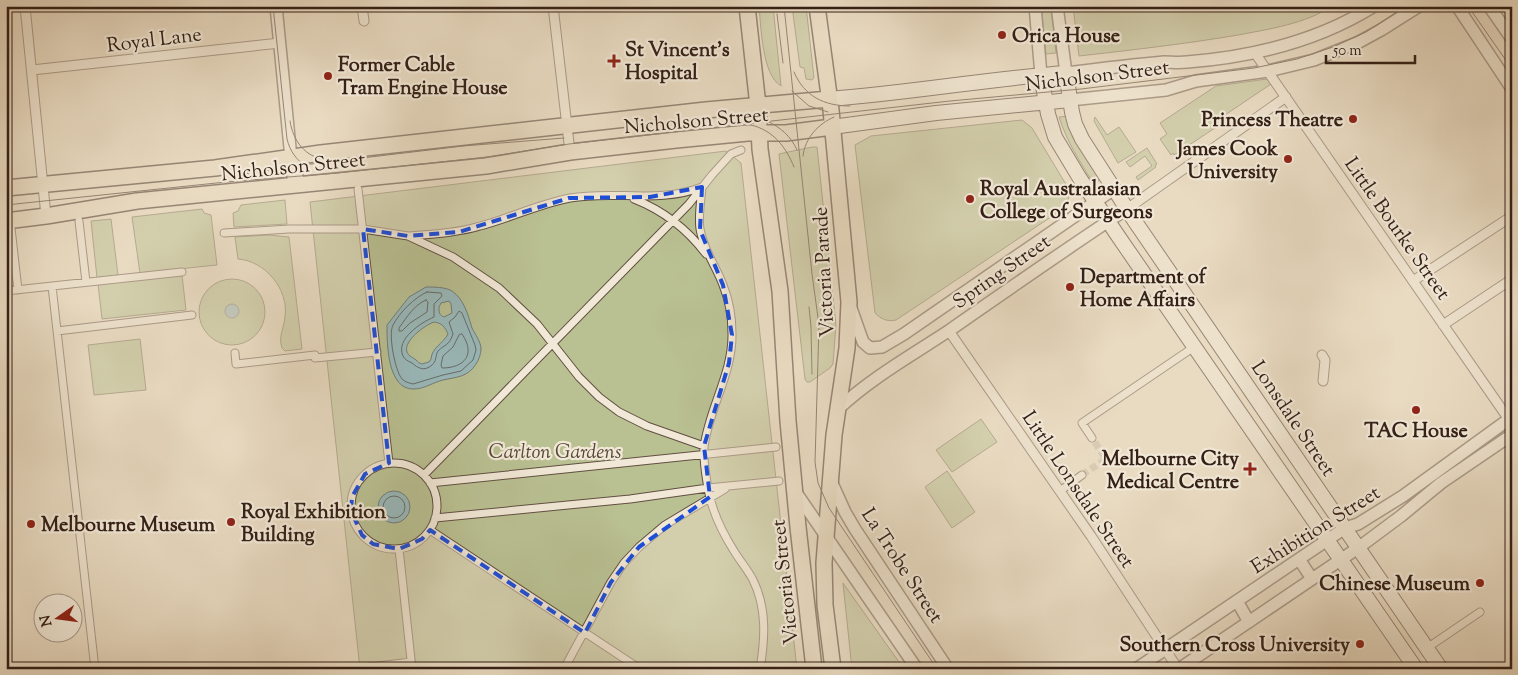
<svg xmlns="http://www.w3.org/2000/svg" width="1518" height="675" font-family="'Sorts Mill Goudy',serif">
<rect width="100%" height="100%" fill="#e9dbc2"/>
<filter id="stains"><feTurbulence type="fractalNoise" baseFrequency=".004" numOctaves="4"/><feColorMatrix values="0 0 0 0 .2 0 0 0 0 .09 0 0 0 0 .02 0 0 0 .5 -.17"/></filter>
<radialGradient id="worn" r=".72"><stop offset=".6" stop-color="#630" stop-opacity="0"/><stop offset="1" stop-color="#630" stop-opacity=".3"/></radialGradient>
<!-- green -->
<path fill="#b9c092" stroke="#767054" d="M759 6H773L781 86C762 75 761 27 759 6Z
M792 6H806L814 78 812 80 806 79 804 68 800 67Z
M1041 6H1051L1056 53 1046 54Z
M1073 6H1332C1305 24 1269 29 1238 35 1185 44 1132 50 1079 56Z
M1267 79 1271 84 1222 117 1221 122 1218 126 1174 155 1173 153 1171 155 1160 139 1167 134 1160 123 1216 86Z
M1070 116 1101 179 1094 184C1080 162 1067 142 1059 117Z
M1095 117 1107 135 1119 127 1136 152 1118 163 1094 121Z
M1022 120 1032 128 1070 191 1068 200 1063 209 896 320C887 322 881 319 875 313L855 145 871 136Z
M812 147H817L836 325 833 364 830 368 810 382H807L805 379 779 154Z
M1147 148 1157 164 1155 165 1156 167 1138 180 1136 177 1152 166 1145 156 1130 167 1126 162Z
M726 151 741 163 797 669H360L310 202Z
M285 200 287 224 234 227 233 213 238 211 241 205Z
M202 209 204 213 211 215 217 265 140 273 132 217Z
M111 219 118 275 97 278 91 221Z
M269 235 289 237 302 349 285 351 282 348C278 337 284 328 285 317 289 289 265 261 238 259L235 237Z
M182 275 186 310 102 319 98 284Z
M199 312a33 33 0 1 1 66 0a33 33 0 1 1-66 0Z
M140 339 146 390 94 395 88 345Z
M981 419 997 442 952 472 936 450Z
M947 471 975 512 952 528 925 487Z
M843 583 904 669H852Z"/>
<!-- water -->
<path fill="#99b9bb" stroke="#717c79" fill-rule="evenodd" d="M426 287C433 287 446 287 452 291 464 299 468 315 472 328 475 334 481 342 481 349 481 353 479 360 476 364 468 377 457 377 443 380 434 382 424 389 414 389 387 390 387 343 387 325L409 297ZM449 301 451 304 452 313 444 317C439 315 439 312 439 307L441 303ZM434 322C442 323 445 327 448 334 443 344 432 347 431 359L429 362 422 364C415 361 422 365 416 360 413 357 409 357 407 352 403 341 425 325 434 322Z
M225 311a7 7 0 1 1 14 0a7 7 0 1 1-14 0Z
M378 507a16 16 0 1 1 32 0a16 16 0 1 1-32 0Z"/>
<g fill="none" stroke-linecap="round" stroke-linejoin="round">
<!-- shore -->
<path stroke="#666c69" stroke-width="1" d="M427 292 441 293 442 296 434 304V317C422 322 395 339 403 356 405 360 408 361 412 363 418 368 424 372 432 365 437 361 435 356 438 351 445 344 449 346 453 334L449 322 455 317 459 311 462 313 475 345 476 350 473 360 461 371 443 375 413 384C409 383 405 382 402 379 395 371 388 334 393 325 400 312 414 298 427 292Z
M426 300 428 302 427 312 410 323 402 331H399V328C407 317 414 305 426 300Z
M462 334C476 354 465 368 442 368L441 365 443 356 453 347 459 335Z
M383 507a11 11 0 1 1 22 0a11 11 0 1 1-22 0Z"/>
<!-- pedestrian-tunnel -->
<path stroke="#c5b6a0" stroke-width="7" stroke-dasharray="7 3.5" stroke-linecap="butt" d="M1082 475 1106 459 1092 438"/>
<!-- pedestrian casing -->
<g stroke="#614f42" stroke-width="9">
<path id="pedestrian" d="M358 189 389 463
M634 199C662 210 687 229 706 254
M79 221 86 282
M11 228 18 290
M224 233 289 229H363L408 236 453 257 499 288 537 324 579 377 599 397 619 412 647 426 704 446
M408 236C432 234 457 233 480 226 510 218 539 204 570 198 614 190 659 204 702 187 701 201 698 215 700 229 703 249 716 266 723 285 729 300 732 317 732 333 733 373 709 408 704 447 703 460 706 476 708 489 712 511 722 532 734 551 740 561 748 570 753 580 767 608 765 639 760 669
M52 286 95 669
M6 291 182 272
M57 331 192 315
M235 353 236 364 315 355
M315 358 377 352
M1092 438 1082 423 1194 347
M351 506a43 43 0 1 1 86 0a43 43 0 1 1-86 0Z
M424 475 689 204 712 175 731 154 741 150
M430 483 776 447
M1060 491 1082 475
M334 513 351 511
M435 518 630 499 708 488 779 481
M430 530 640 669
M399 549 412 669
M1427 648 1480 612
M353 669 411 662
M564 669 611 582 624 563 639 547 665 525 725 489"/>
</g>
<!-- minor casing -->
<g stroke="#614f42" stroke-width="11">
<path id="minor" d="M25 6 46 216
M362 6 364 21
M553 6 570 152
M1255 53 1512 424
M32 70 280 43
M1127 209 1286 97
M1413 281 1512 216
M1443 325 1512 279
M949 331 1091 536 1178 669
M1322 355 1325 360 1323 381"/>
</g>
<!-- tertiary casing -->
<g stroke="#614f42" stroke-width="14">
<path id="tertiary" d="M276 6 291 158
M1035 6 1041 75
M1057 6 1066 73C1098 69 1131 65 1164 62 1171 62 1179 63 1187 62 1252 57 1318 41 1374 6
M1457 6 1512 89
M1489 6 1512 39
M1070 100 1166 90 1196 81 1268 71 1314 60 1359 42 1381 30 1419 6
M851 308 863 342 870 348 882 347 904 334 1114 189
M838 409C871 378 912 355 950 330 1009 289 1067 248 1127 209
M831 481 845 512 855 529 948 669
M795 491 917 669
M1299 559 1312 579
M1237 601 1249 622
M1136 669 1345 528 1358 524 1403 496 1512 417
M1179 669 1358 548 1401 516 1441 483 1507 438 1512 437"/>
</g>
<!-- secondary casing -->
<g stroke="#342017" stroke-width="16">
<path id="secondary" d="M1041 75 1048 114 1055 137 1079 177 1116 233 1416 669
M829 99C908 93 987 79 1066 73L1072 112 1075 124 1082 139 1134 220 1441 669
M832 127 936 113 1070 100"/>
</g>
<!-- primary casing -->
<g stroke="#342017" stroke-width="18">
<path id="primary" d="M747 6 758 106 760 149 780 291 788 421 798 527 814 669
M817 6 831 110 849 302 847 348 834 435 824 563 825 605 833 669
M291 158 297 185
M6 188 215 168 321 153 706 110 829 99
M6 221 46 216 137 201 486 166 570 152 676 140 748 133H786L832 127"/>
</g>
<!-- pedestrian -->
<use href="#pedestrian" stroke="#f1e8d7" stroke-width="7"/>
<!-- minor -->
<use href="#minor" stroke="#f1e8d7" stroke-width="9"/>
<!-- tertiary -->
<use href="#tertiary" stroke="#f1e8d7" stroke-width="11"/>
<!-- secondary -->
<use href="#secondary" stroke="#f1e8d7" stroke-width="14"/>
<!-- primary -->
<use href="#primary" stroke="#e9dbc2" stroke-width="15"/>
<!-- tram -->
<path stroke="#342017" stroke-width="1" d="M273 6 287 139C290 151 296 160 307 167
M784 6 812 274 819 325 815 462 818 483 829 508 937 669
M1468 6 1512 69
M777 14 783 63
M794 72C804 96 824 106 850 106
M792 91 809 106 828 112
M290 121C293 141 305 157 326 160
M767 121C780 127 791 136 797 150
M751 125C773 130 786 147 794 167
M803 156C805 138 818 124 834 117
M244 174 303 165 463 146 564 138
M6 205 226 182 338 173 487 157 569 144 745 124 950 101 1081 89 1254 68 1297 59 1333 47 1366 32 1406 6
M809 307 811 327 812 374"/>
</g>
<!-- marked area -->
<path d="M0 0H1518V675H0ZM702 187 700 230 723 285 732 335 729 363 704 446 710 497 639 547 611 582 585 633 430 530 422 539 399 549 373 544 362 535 351 511 352 497 365 474 389 463 363 229 408 236 459 232 569 198 650 197Z" fill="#e9dbc2" fill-opacity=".55" fill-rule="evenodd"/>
<path fill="none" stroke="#1d4ed8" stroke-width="4" stroke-dasharray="10 6" stroke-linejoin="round" d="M702 187 700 230 723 285 732 335 729 363 704 446 710 497 639 547 611 582 585 633 430 530 422 539 399 549 373 544 362 535 351 511 352 497 365 474 389 463 363 229 408 236 459 232 569 198 650 197Z"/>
<!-- markers -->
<g fill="#8f2418" stroke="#f1e8d7" stroke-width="2">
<circle cx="1002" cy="35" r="5"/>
<path d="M611.5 53.5h5v5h5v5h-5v5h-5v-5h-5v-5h5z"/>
<circle cx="328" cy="76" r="5"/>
<circle cx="1353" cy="119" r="5"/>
<circle cx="1288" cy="159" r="5"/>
<circle cx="970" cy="199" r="5"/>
<circle cx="1070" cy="287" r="5"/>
<circle cx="1416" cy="410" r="5"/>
<path d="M1247.5 461.5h5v5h5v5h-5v5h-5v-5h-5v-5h5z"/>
<circle cx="231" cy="522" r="5"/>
<circle cx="31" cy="524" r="5"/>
<circle cx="1480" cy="583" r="5"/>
<circle cx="1360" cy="644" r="5"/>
</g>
<g text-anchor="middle" stroke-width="4.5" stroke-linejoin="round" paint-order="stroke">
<!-- poi labels -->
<g font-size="20" font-weight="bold" fill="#342017" stroke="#f1e8d7" text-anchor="start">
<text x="1012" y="42">Orica House</text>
<text x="625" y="56">St Vincent's<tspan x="625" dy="23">Hospital</tspan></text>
<text x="338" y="71">Former Cable<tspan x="338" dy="23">Tram Engine House</tspan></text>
<text x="1343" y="126" text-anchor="end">Princess Theatre</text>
<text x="1278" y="155" text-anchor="end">James Cook<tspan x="1278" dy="23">University</tspan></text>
<text x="980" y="195">Royal Australasian<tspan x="980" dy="23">College of Surgeons</tspan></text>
<text x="1080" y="283">Department of<tspan x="1080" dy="23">Home Affairs</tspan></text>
<text x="1416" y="437" text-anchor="middle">TAC House</text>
<text x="1239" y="465" text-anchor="end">Melbourne City<tspan x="1239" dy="23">Medical Centre</tspan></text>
<text x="241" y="518">Royal Exhibition<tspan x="241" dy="23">Building</tspan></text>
<text x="41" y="531">Melbourne Museum</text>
<text x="1470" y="590" text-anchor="end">Chinese Museum</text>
<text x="1350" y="651" text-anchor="end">Southern Cross University</text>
</g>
<!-- street labels -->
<g font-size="20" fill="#342017" stroke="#f1e8d7">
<text transform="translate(154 39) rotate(-7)" y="7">Royal Lane</text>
<text transform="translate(1097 75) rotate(-7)" y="7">Nicholson Street</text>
<text transform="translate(696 120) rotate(-5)" y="7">Nicholson Street</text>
<text transform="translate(293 166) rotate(-6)" y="7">Nicholson Street</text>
<text transform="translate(1398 228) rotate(55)" y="7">Little Bourke Street</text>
<text transform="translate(1001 271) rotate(-35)" y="7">Spring Street</text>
<text transform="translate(823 272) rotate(-93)" y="7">Victoria Parade</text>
<text transform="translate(1294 418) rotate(56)" y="7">Lonsdale Street</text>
<text transform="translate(1079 489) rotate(56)" y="7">Little Lonsdale Street</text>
<text transform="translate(1315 529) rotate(-32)" y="7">Exhibition Street</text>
<text transform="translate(903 565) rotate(57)" y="7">La Trobe Street</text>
<text transform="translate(784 582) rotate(-96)" y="7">Victoria Street</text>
</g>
<!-- park labels -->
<g font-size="20" font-style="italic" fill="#554836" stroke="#f1e8d7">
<text x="555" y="458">Carlton Gardens</text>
</g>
</g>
<!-- margin -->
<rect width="1518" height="675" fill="none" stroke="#e9dbc2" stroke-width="25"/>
<rect x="8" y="8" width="1503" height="660" fill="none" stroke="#342017" stroke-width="2.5"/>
<rect x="12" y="12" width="1493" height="650" fill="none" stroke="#342017"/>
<!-- north arrow -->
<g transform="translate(58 618) rotate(256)"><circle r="24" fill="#f1e8d7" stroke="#a5988a"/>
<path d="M0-4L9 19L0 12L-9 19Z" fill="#8f2418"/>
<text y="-8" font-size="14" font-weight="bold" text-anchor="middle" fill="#342017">N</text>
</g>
<!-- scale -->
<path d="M1326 55v8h89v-8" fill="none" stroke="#342017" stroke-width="2.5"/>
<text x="1333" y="55" font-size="15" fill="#342017" stroke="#f1e8d7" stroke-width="4" paint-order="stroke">50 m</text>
<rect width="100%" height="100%" filter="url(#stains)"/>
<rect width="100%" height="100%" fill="url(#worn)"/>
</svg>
